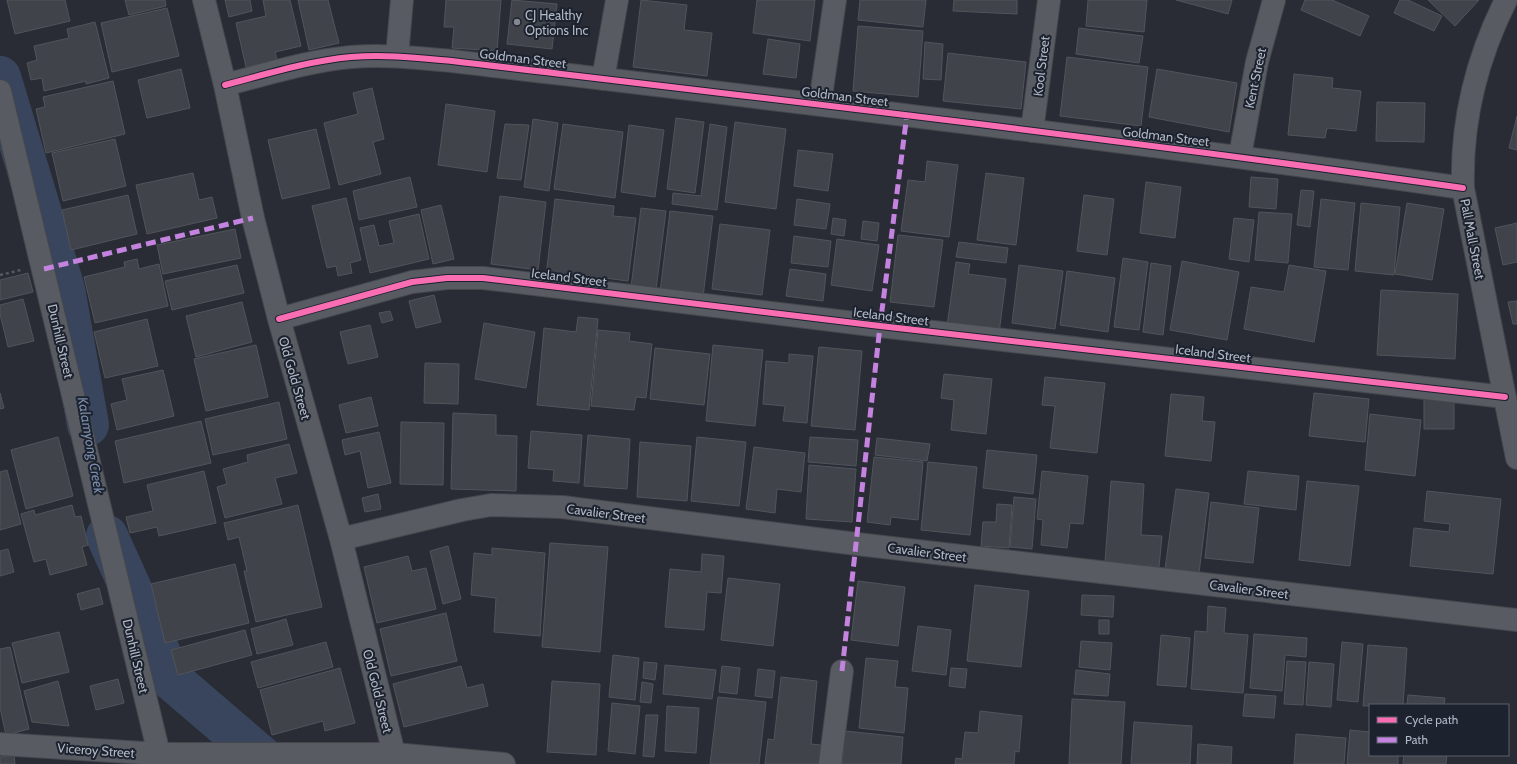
<svg xmlns="http://www.w3.org/2000/svg" width="1517" height="764" font-family="Cabin,sans-serif">
<rect width="100%" height="100%" fill="#292c34"/>
<g fill="none" stroke-linecap="round" stroke-linejoin="round">
<!-- river -->
<path stroke="#38455d" stroke-width="42" d="M0 77 64 289 88 425
M107 536 172 680 270 764"/>
</g>
<!-- building -->
<path fill="#404349" stroke="#50545b" d="M7 0H65L70 21 15 34Z
M125 0H165L166 6 129 15Z
M225 0H250L252 11 229 17Z
M263 0H290L301 46 275 52 277 60 246 67 236 23 266 16Z
M298 0H328L339 43 309 50Z
M446 0H501L497 51 452 48 454 27H444Z
M512 0 557 4 552 49 507 44Z
M641 0 687 5 684 30 712 33 707 76 633 67Z
M757 0H815L810 41 753 33Z
M860 0H926L923 27 858 20Z
M954 0H1017V14L953 11Z
M1088 0H1147L1144 32 1086 26Z
M1176 0H1232L1228 14Z
M1305 0H1332L1369 16 1360 36 1301 10Z
M1400 0H1408L1442 16 1434 31 1394 13Z
M1428 0H1479L1455 26Z
M167 8 179 56 112 72 101 23Z
M95 22 109 78 86 84V81L44 91 42 78 31 80 27 63 37 60 34 46 69 38 67 29Z
M858 26 923 31 918 97 853 91Z
M1079 28 1143 36 1139 63 1076 54Z
M768 39 800 44 796 78 763 74Z
M925 42 943 44 941 80 923 79Z
M948 53 1026 62 1021 109 943 101Z
M1067 57 1148 67 1141 126 1060 116Z
M181 69 190 108 147 118 138 80Z
M1157 69 1237 83 1229 132 1149 117Z
M1294 74 1333 78 1332 88 1361 91 1356 131 1327 128 1325 138 1288 135Z
M113 81 125 134 46 153 36 109 45 107 43 97Z
M372 88 384 139 373 142 381 174 339 185 324 123 358 114 353 93Z
M1377 102 1425 103 1424 142 1376 141Z
M446 104 495 111 487 172 438 165Z
M1517 116V150L1509 148Z
M676 118 704 122 695 193 667 189Z
M533 119 558 123 549 191 524 187Z
M735 122 786 129 776 209 725 202Z
M505 124 529 125 521 180 497 178Z
M563 124 623 132 615 198 554 189Z
M710 124 727 127 717 210 672 204 673 193 701 196Z
M629 125 664 130 655 197 621 192Z
M316 129 330 188 282 199 268 140Z
M115 139 126 186 63 201 52 153Z
M798 150 833 154 828 191 794 186Z
M927 161 958 165 949 237 901 231 908 180 925 182Z
M193 173 199 200 212 197 217 218 147 234 136 185Z
M986 173 1024 178 1016 245 977 240Z
M410 177 417 207 359 220 353 191Z
M1251 177 1278 179 1276 209 1249 207Z
M1146 182 1181 187 1175 238 1140 233Z
M1301 190 1314 191 1310 227 1297 225Z
M128 195 137 234 71 250 62 210Z
M1084 195 1114 199 1107 255 1077 251Z
M500 196 546 202 538 270 491 264Z
M346 198 361 260 350 263 352 273 338 276 336 266 327 268 312 206Z
M555 199 614 206 613 216 636 218 628 281 605 278V283L546 276Z
M797 199 830 204 826 229 794 225Z
M1321 199 1355 203 1348 270 1314 267Z
M1361 203 1400 207 1394 275 1355 271Z
M1407 203 1444 209 1432 280 1395 274Z
M441 205 454 259 433 264 421 210Z
M641 208 666 211 656 290 631 287Z
M670 211 713 216 703 297 660 292Z
M1259 212 1292 214 1288 263 1255 260Z
M419 214 429 259 370 273 360 228 374 225 379 246 394 243 389 221Z
M833 218 846 220 844 236 831 234Z
M1234 218 1254 220 1249 262 1229 259Z
M863 221 879 223 877 241 861 239Z
M1517 223V262L1503 265 1495 228Z
M720 224 770 230 762 295 712 289Z
M235 229 241 258 163 274 157 245Z
M898 235 943 240 934 307 890 302Z
M794 236 831 241 828 267 791 263Z
M837 239 879 245 872 291 831 285Z
M959 242 1008 248 1006 263 956 257Z
M1123 258 1148 262 1139 330 1114 327Z
M137 259 139 269 159 264 168 306 95 323 84 277 125 267 124 262Z
M1182 261 1239 272 1227 340 1170 330Z
M956 262 970 264 968 274 1006 279 999 333 947 326Z
M1151 263 1171 266 1163 335 1143 332Z
M237 265 244 293 172 310 165 281Z
M1019 265 1063 271 1055 329 1012 323Z
M1289 265 1326 271 1314 342 1244 329 1251 287 1284 292Z
M790 269 826 274 823 301 786 296Z
M1067 271 1115 278 1108 332 1060 325Z
M28 273 33 292 0 300V280Z
M1381 290 1458 294 1455 359 1377 355Z
M434 295 441 322 416 328 409 301Z
M23 299 34 341 8 347 0 314V305Z
M1517 301V324H1513L1508 302Z
M242 302 252 342 196 357 186 316Z
M390 311 393 320 382 323 379 313Z
M578 317 598 319 589 410 537 405 544 328 576 332Z
M147 319 158 366 105 378 94 332Z
M484 323 535 332 526 388 475 379Z
M370 325 378 357 348 364 340 332Z
M598 330 630 333 629 341 652 344 646 398 636 397 634 410 591 406Z
M256 345 268 397 206 411 194 359Z
M713 345 763 350 755 426 706 421Z
M819 347 862 351 855 430 811 426Z
M655 348 710 354 704 405 650 399Z
M789 354 813 356 807 423 783 421 785 406 763 404 766 361 789 363Z
M425 363 459 364 458 404 424 403Z
M163 370 174 416 117 430 111 404 127 400 122 379Z
M944 374 992 379 986 434 951 430 954 400 941 398Z
M1045 377 1105 383 1097 453 1050 448 1055 406 1042 405Z
M0 393 4 408 0 409Z
M1314 393 1369 399 1365 442 1309 436Z
M1171 394 1204 397 1202 421 1215 422 1211 461 1165 456Z
M371 397 378 426 346 433 339 405Z
M1424 399H1454V429H1424Z
M279 402 287 439 213 455 205 419Z
M453 413 496 415V435L517 436 516 491 451 489Z
M1370 414 1421 420 1415 476 1365 470Z
M201 421 211 463 124 483 115 441Z
M401 422 444 423 443 485 400 484Z
M531 431 582 435 579 483 553 481 554 470 528 468Z
M379 432 391 483 368 488 360 451 345 455 342 440Z
M588 435 630 439 627 489 584 486Z
M58 437 73 496 26 509 11 450Z
M697 437 746 442 739 506 691 501Z
M810 437 858 440 856 466 808 462Z
M877 438 930 444 927 461 875 455Z
M640 442 691 446 687 501 637 497Z
M289 444 297 473 275 478 282 504 225 518 217 487 227 484 223 469 248 462 247 455Z
M754 447 805 453 801 492 777 489 775 513 746 509Z
M987 450 1037 455 1033 494 983 488Z
M874 457 923 462 918 520 891 517 890 525 867 522Z
M928 462 977 467 970 535 921 530Z
M809 465 856 469 852 522 806 519Z
M7 470 21 524 0 530V472Z
M204 471 216 523 159 536 157 527 130 533 126 517 153 511 147 485Z
M1042 471 1088 476 1083 524 1070 523 1067 548 1041 545 1043 520 1037 519Z
M1248 471 1299 476 1296 510 1244 504Z
M1111 481 1144 484 1141 535 1162 536 1159 567 1105 562Z
M1307 481 1359 486 1350 566 1299 560Z
M1176 489 1209 493 1199 573 1165 569Z
M1427 491 1501 499 1493 574 1410 566 1414 528 1449 532 1450 524 1424 521Z
M378 494 381 509 365 512 362 498Z
M1014 497 1036 499 1032 549 1010 547Z
M1211 502 1259 508 1253 563 1205 558Z
M997 504 1012 505 1009 548 981 546 983 522H996Z
M72 505 75 517 81 516 88 545 82 547 87 565 50 575 46 559 34 562 21 514 34 510 35 515Z
M298 505 322 607 256 622 244 571H247L239 537 228 540 224 523Z
M550 543 608 547 600 652 542 647Z
M448 546 461 599 443 604 430 551Z
M492 548 545 553 540 636 494 632 496 598 471 595 474 553 492 555Z
M8 549 14 572 0 576V551Z
M702 554 724 556 721 593 707 592 704 630 665 627 670 569 701 572Z
M408 556 412 571 426 568 436 609 377 623 364 567Z
M235 564 249 623 165 643 151 584Z
M728 578 780 584 773 646 721 640Z
M858 581 905 587 898 646 851 640Z
M975 585 1029 591 1021 667 967 661Z
M99 588 103 604 81 610 77 594Z
M1082 595 1114 596 1113 617 1081 615Z
M1208 606 1226 608 1224 633 1248 635 1243 693 1191 689 1195 631 1207 632Z
M446 613 457 661 391 676 380 629Z
M286 619 293 645 257 654 251 629Z
M1099 620H1109V634H1099Z
M918 626 951 630 946 675 912 671Z
M245 630 252 655 178 675 171 650Z
M59 632 69 672 22 683 12 643Z
M1254 634 1307 638 1306 657 1285 655 1282 691 1250 688Z
M1161 635 1190 638 1186 687 1157 685Z
M1081 641 1112 643 1110 670 1079 667Z
M326 642 333 667 258 688 251 662Z
M1342 642 1363 644 1358 702 1337 700Z
M1368 645 1407 648 1403 705 1363 706Z
M10 647 29 729 6 735 0 708V649Z
M613 655 639 658 635 700 609 697Z
M866 658 898 661 895 687 908 688 904 733 859 728Z
M1287 661 1306 662 1303 705 1284 704Z
M644 662 657 663 655 680 643 678Z
M1309 662 1334 664 1331 707 1306 705Z
M665 665 716 670 712 699 663 694Z
M461 666 467 688 483 684 488 706 404 727 393 684Z
M722 666 740 668 737 694 719 692Z
M340 668 355 723 325 731 323 721 272 735 260 690Z
M951 668 967 669 965 688 949 686Z
M758 669 775 671 772 698 755 696Z
M1076 670 1110 674 1108 696 1074 694Z
M781 677 817 681 811 744 821 745 819 764H765L768 739 774 740Z
M118 679 124 703 96 710 90 686Z
M58 681 69 726 32 722 24 691Z
M552 681 600 684 596 755 547 752Z
M642 682 653 684 651 703 640 702Z
M1245 694 1276 696 1274 718 1243 716Z
M1408 695 1445 698 1444 705H1407Z
M718 697 766 702 759 764H710Z
M1072 699 1125 702 1121 764H1069Z
M612 703 640 706 635 754 608 751Z
M667 706 699 708 696 753 665 751Z
M980 711 1022 716 1019 752 1015 751 1014 764H955L956 758 962 759 965 732 978 733Z
M646 715H658L654 757 643 756Z
M1134 722 1192 726 1190 764H1131Z
M1350 730 1370 732V755H1398V764H1347Z
M845 731 903 737 901 764H842Z
M1296 734 1346 738 1344 764H1294Z
M1198 744 1232 747 1231 764H1197Z
M14 755 15 764H0V757Z
M1404 755H1447L1446 764H1403Z"/>
<g fill="none" stroke-linecap="round" stroke-linejoin="round">
<!-- minor casing -->
<g stroke="#45474d" stroke-width="24">
<path id="minor" d="M204 0 225 85 253 218 279 319 341 539 394 754
M1506 0C1477 58 1461 123 1463 188L1517 458
M397 56 402 0
M603 79 617 0
M225 85C267 74 308 61 351 57 385 54 419 58 452 61 789 101 1127 140 1463 188
M0 91 159 754
M820 103 835 0
M1032 131 1049 0
M1240 156 1257 62 1274 0
M279 319 412 282 447 278H483L880 326 1505 397
M341 539 462 510 491 505 562 507 857 544 1517 620
M0 744 159 754H394L504 764
M830 764 842 671"/>
</g>
<!-- path -->
<path stroke="#555a5f" stroke-width="2.5" stroke-dasharray="3 3" stroke-linecap="butt" d="M0 275 21 270"/>
<!-- minor -->
<use href="#minor" stroke="#585b62" stroke-width="22"/>
<!-- quiet -->
<path stroke="#c483df" stroke-width="5" stroke-dasharray="10 5" stroke-linecap="butt" d="M44 269 253 218
M842 671 880 326 907 114"/>
<!-- cycleway casing -->
<g stroke="#1c222e" stroke-width="8">
<path id="cycleway" d="M225 85C267 74 308 61 351 57 385 54 419 58 452 61 789 101 1127 140 1463 188
M279 319 412 282 447 278H483L880 326 1505 397"/>
</g>
<!-- cycleway -->
<use href="#cycleway" stroke="#f96db3" stroke-width="6"/>
</g>
<!-- markers -->
<circle fill="#828792" stroke="#1c222e" stroke-width="1.5" cx="517" cy="22" r="4"/>
<g text-anchor="middle" stroke-width="4" stroke-linejoin="round" paint-order="stroke">
<!-- poi labels -->
<g font-size="13" fill="#b2b8c5" stroke="#1c222e" text-anchor="start">
<text x="525" y="20">CJ Healthy<tspan x="525" dy="15">Options Inc</tspan></text>
</g>
<!-- street labels -->
<g font-size="13" fill="#b2b8c5" stroke="#1c222e">
<text transform="translate(523 58) rotate(7)" y="5">Goldman Street</text>
<text transform="translate(1041 66) rotate(-83)" y="5">Kool Street</text>
<text transform="translate(1255 78) rotate(-78)" y="5">Kent Street</text>
<text transform="translate(845 96) rotate(7)" y="5">Goldman Street</text>
<text transform="translate(1166 136) rotate(7)" y="5">Goldman Street</text>
<text transform="translate(1473 239) rotate(79)" y="5">Pall Mall Street</text>
<text transform="translate(569 277) rotate(7)" y="5">Iceland Street</text>
<text transform="translate(891 316) rotate(7)" y="5">Iceland Street</text>
<text transform="translate(61 341) rotate(77)" y="5">Dunhill Street</text>
<text transform="translate(1213 353) rotate(7)" y="5">Iceland Street</text>
<text transform="translate(295 378) rotate(74)" y="5">Old Gold Street</text>
<text transform="translate(606 513) rotate(7)" y="5">Cavalier Street</text>
<text transform="translate(927 552) rotate(7)" y="5">Cavalier Street</text>
<text transform="translate(1249 589) rotate(7)" y="5">Cavalier Street</text>
<text transform="translate(136 656) rotate(77)" y="5">Dunhill Street</text>
<text transform="translate(378 691) rotate(76)" y="5">Old Gold Street</text>
<text transform="translate(96 750) rotate(4)" y="5">Viceroy Street</text>
</g>
<!-- water labels -->
<g font-size="14" font-style="italic" fill="#7c8dab" stroke="#1c222e">
<text transform="translate(91 445) rotate(80)" y="5">Kalamyong Creek</text>
</g>
</g>
<!-- legend -->
<rect x="1369" y="704" width="140" height="52" fill="#1c222e" stroke="#585e6a"/>
<rect x="1377" y="717" width="20" height="6" fill="#f96db3" stroke="#585e6a"/>
<text x="1405" y="724" font-size="12" fill="#b2b8c5">Cycle path</text>
<rect x="1377" y="737" width="20" height="6" fill="#c483df" stroke="#585e6a"/>
<text x="1405" y="744" font-size="12" fill="#b2b8c5">Path</text>
</svg>
